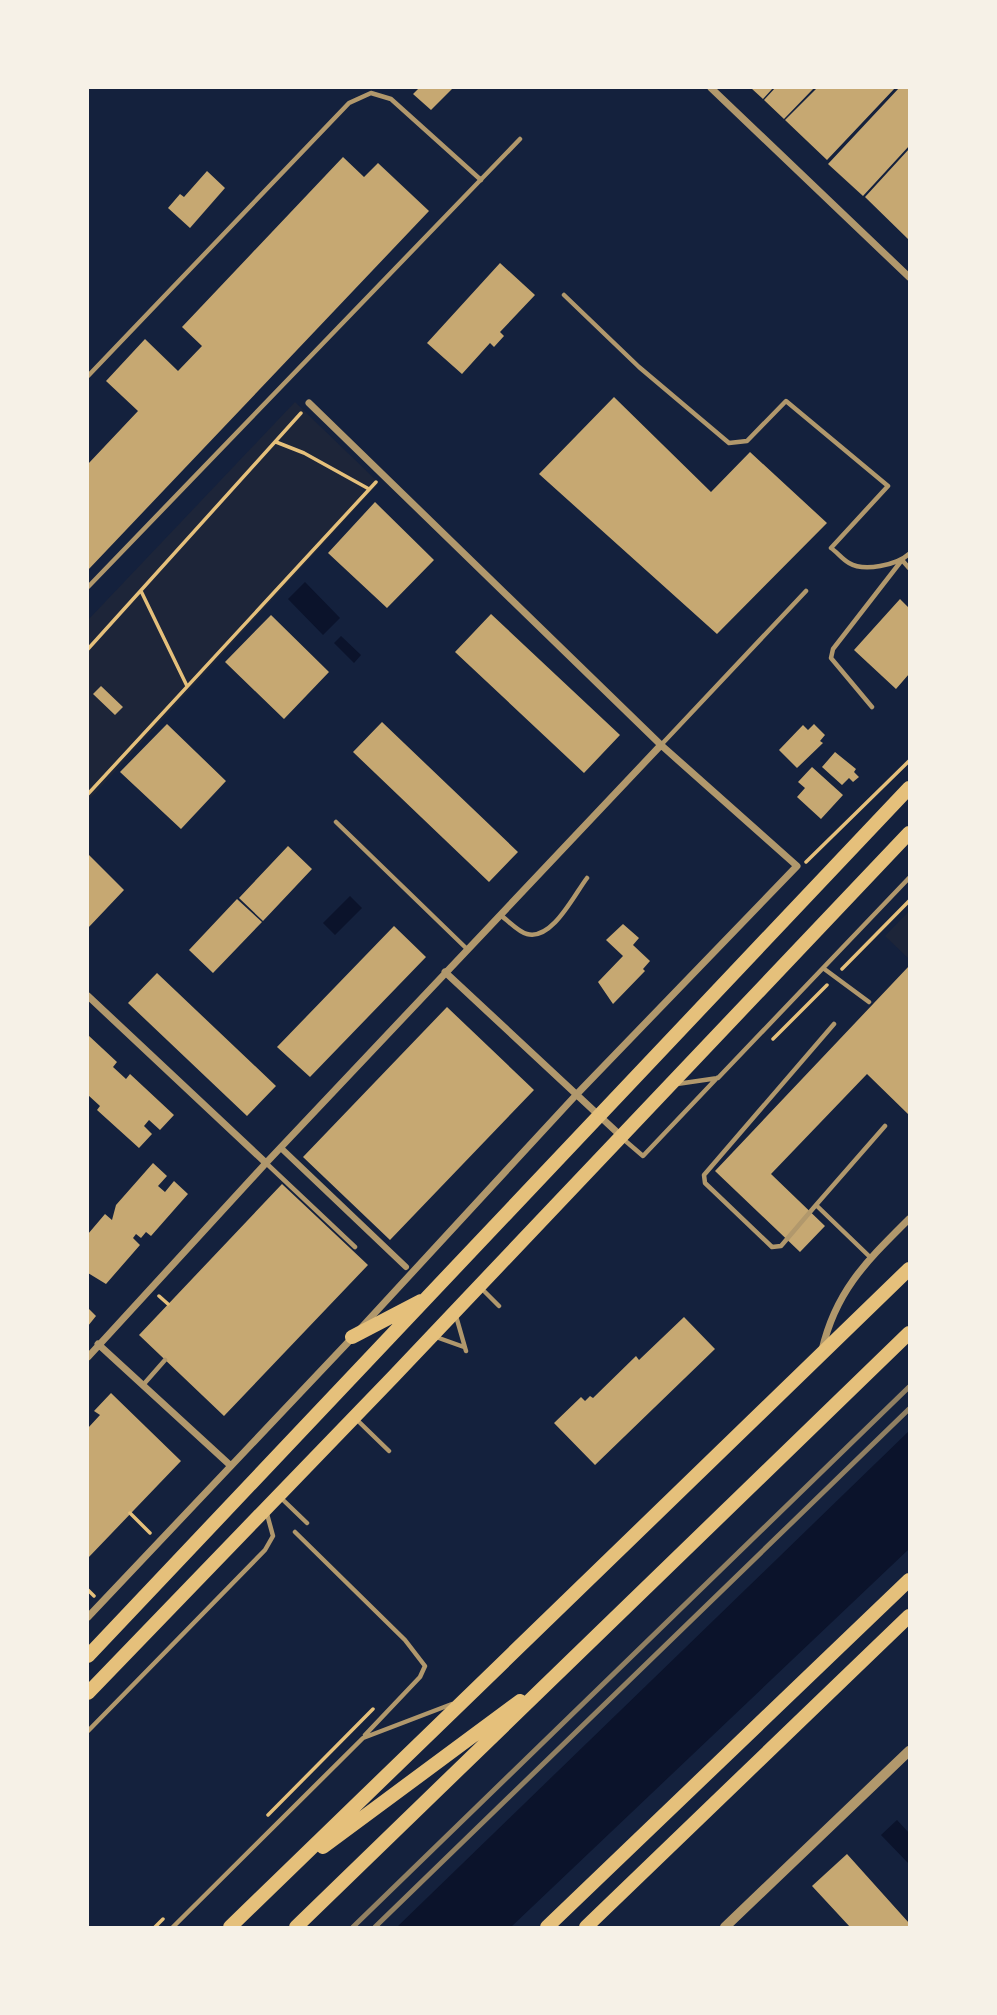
<svg xmlns="http://www.w3.org/2000/svg" width="997" height="2015" font-family="'Sofia Sans Condensed',sans-serif">
<rect width="100%" height="100%" fill="#14213d"/>
<!-- green -->
<path fill="#1d2539" d="M295 402 379 483 88 801V620Z
M909 911V959L885 936Z"/>
<!-- water -->
<path fill="#0b132b" d="M305 582 340 618 323 635 288 599Z
M341 636 361 655 354 663 334 643Z
M350 896 362 908 335 935 323 923Z
M909 1431V1549L511 1927H397Z
M897 1820 909 1833V1864L881 1835Z"/>
<!-- building -->
<path fill="#c6a872" d="M419 88H453L431 110 413 94Z
M751 88H773L763 99Z
M775 88H814L784 119 764 100Z
M817 88H895L827 160 785 120Z
M899 88H909V146L863 196 828 164Z
M909 149V240L865 197Z
M343 157 364 177 378 163 429 211 88 570V464L138 411 106 381 145 339 178 371 202 346 182 327Z
M207 171 225 188 190 228 168 208 180 194 184 197Z
M500 263 535 295 500 332 504 336 494 347 490 343 462 374 427 343Z
M614 397 711 492 750 452 827 523 717 634 539 474Z
M375 502 434 560 387 608 328 553Z
M900 599 909 608V674L896 689 854 650Z
M491 614 620 735 584 773 455 652Z
M271 615 329 672 284 719 225 662Z
M101 686 123 707 115 715 93 694Z
M382 722 518 852 489 882 353 752Z
M167 724 226 781 181 829 120 772Z
M814 724 825 735 820 741 823 743 797 768 779 750 803 725 808 730Z
M835 752 856 769 854 772 859 777 853 782 849 778 842 785 822 767Z
M812 767 843 795 821 819 797 797 805 788 798 782Z
M288 846 312 869 263 921 239 898Z
M88 854 124 890 88 928Z
M237 899 262 922 213 973 189 950Z
M623 924 639 938 633 945 650 961 643 969 645 971 613 1004 598 982 623 956 606 940Z
M394 926 426 957 310 1077 277 1047Z
M909 966V1115L867 1074 771 1174 825 1226 800 1252 715 1171Z
M157 973 276 1086 247 1116 128 1003Z
M447 1007 534 1090 390 1240 303 1157Z
M88 1035 117 1062 113 1067 126 1079 130 1074 174 1115 160 1130 149 1120 144 1126 152 1134 139 1148 97 1110 100 1106 88 1095Z
M153 1163 167 1176 158 1186 165 1192 174 1181 188 1194 151 1236 146 1232 141 1238 136 1234 133 1238 140 1245 106 1284 88 1273V1234L105 1214 112 1220 116 1205Z
M282 1184 368 1265 224 1416 139 1335Z
M88 1308 96 1316 88 1326Z
M684 1317 715 1349 595 1465 554 1423 581 1397 585 1401 590 1396 593 1398 636 1356 639 1360Z
M111 1393 181 1461 88 1558V1428L100 1415 94 1411Z
M847 1854 909 1923V1927H850L812 1886Z"/>
<g fill="none" stroke-linecap="round" stroke-linejoin="round">
<!-- path -->
<path stroke="#e5c07b" stroke-width="3.5" d="M276 442 304 453 369 489
M141 591 187 686
M88 649 301 413
M88 794 376 482
M806 862 909 761
M842 969 909 901
M773 1039 827 985
M159 1296 168 1304
M130 1513 150 1533
M88 1590 94 1596
M268 1815 373 1709
M155 1927 163 1919"/>
<!-- service -->
<path stroke="#b1986c" stroke-width="4.5" d="M564 295 639 367 729 443 747 441 786 401 888 486 831 548C837 552 842 559 849 563 864 572 897 565 909 554
M88 376 349 103 371 93 391 99 481 180
M88 587 520 139
M872 707 831 658 833 649 902 560 909 568
M661 745 806 591
M336 822 467 949
M500 915C508 920 518 932 527 934 552 941 574 895 587 878
M823 968 869 1002
M677 1084 718 1078 909 878
M622 1138 643 1156 717 1078
M266 1163 355 1247
M816 1205 781 1246 772 1247 705 1183 704 1175 834 1024
M871 1258 816 1205 885 1126
M482 1289 499 1306
M456 1316 466 1351
M436 1337 464 1347
M143 1385 165 1360
M355 1418 389 1451
M281 1498 307 1523
M295 1532 405 1640 425 1666 420 1677 365 1735
M88 1731 265 1550 273 1536 267 1514
M173 1927 363 1738 452 1704"/>
<!-- pedestrian -->
<path stroke="#b1986c" stroke-width="6" d="M281 1148 406 1267"/>
<!-- minor -->
<path stroke="#b1986c" stroke-width="7" d="M711 88 909 277
M309 403 661 745 797 866 576 1095 361 1328
M445 972 621 1136
M88 996 266 1163
M98 1344 231 1466
M822 1350C836 1290 867 1261 909 1219
M88 1357 266 1163 661 745
M88 1617 353 1337"/>
<!-- tertiary -->
<path stroke="#b1986c" stroke-width="10" d="M725 1927 909 1751"/>
<!-- primary -->
<path stroke="#e5c07b" stroke-width="14" d="M352 1337 421 1301
M88 1656 909 788
M88 1693 393 1377 909 833"/>
<!-- trunk -->
<path stroke="#e5c07b" stroke-width="14" d="M323 1847 520 1701
M230 1927 909 1269
M296 1927 909 1333
M547 1927 909 1580
M586 1927 909 1616"/>
<!-- rail -->
<path stroke="#918062" stroke-width="5" d="M353 1927 909 1387
M375 1927 909 1409"/>
</g>
<!-- border -->
<rect width="997" height="2015" fill="none" stroke="#f6f1e7" stroke-width="178"/>
</svg>
